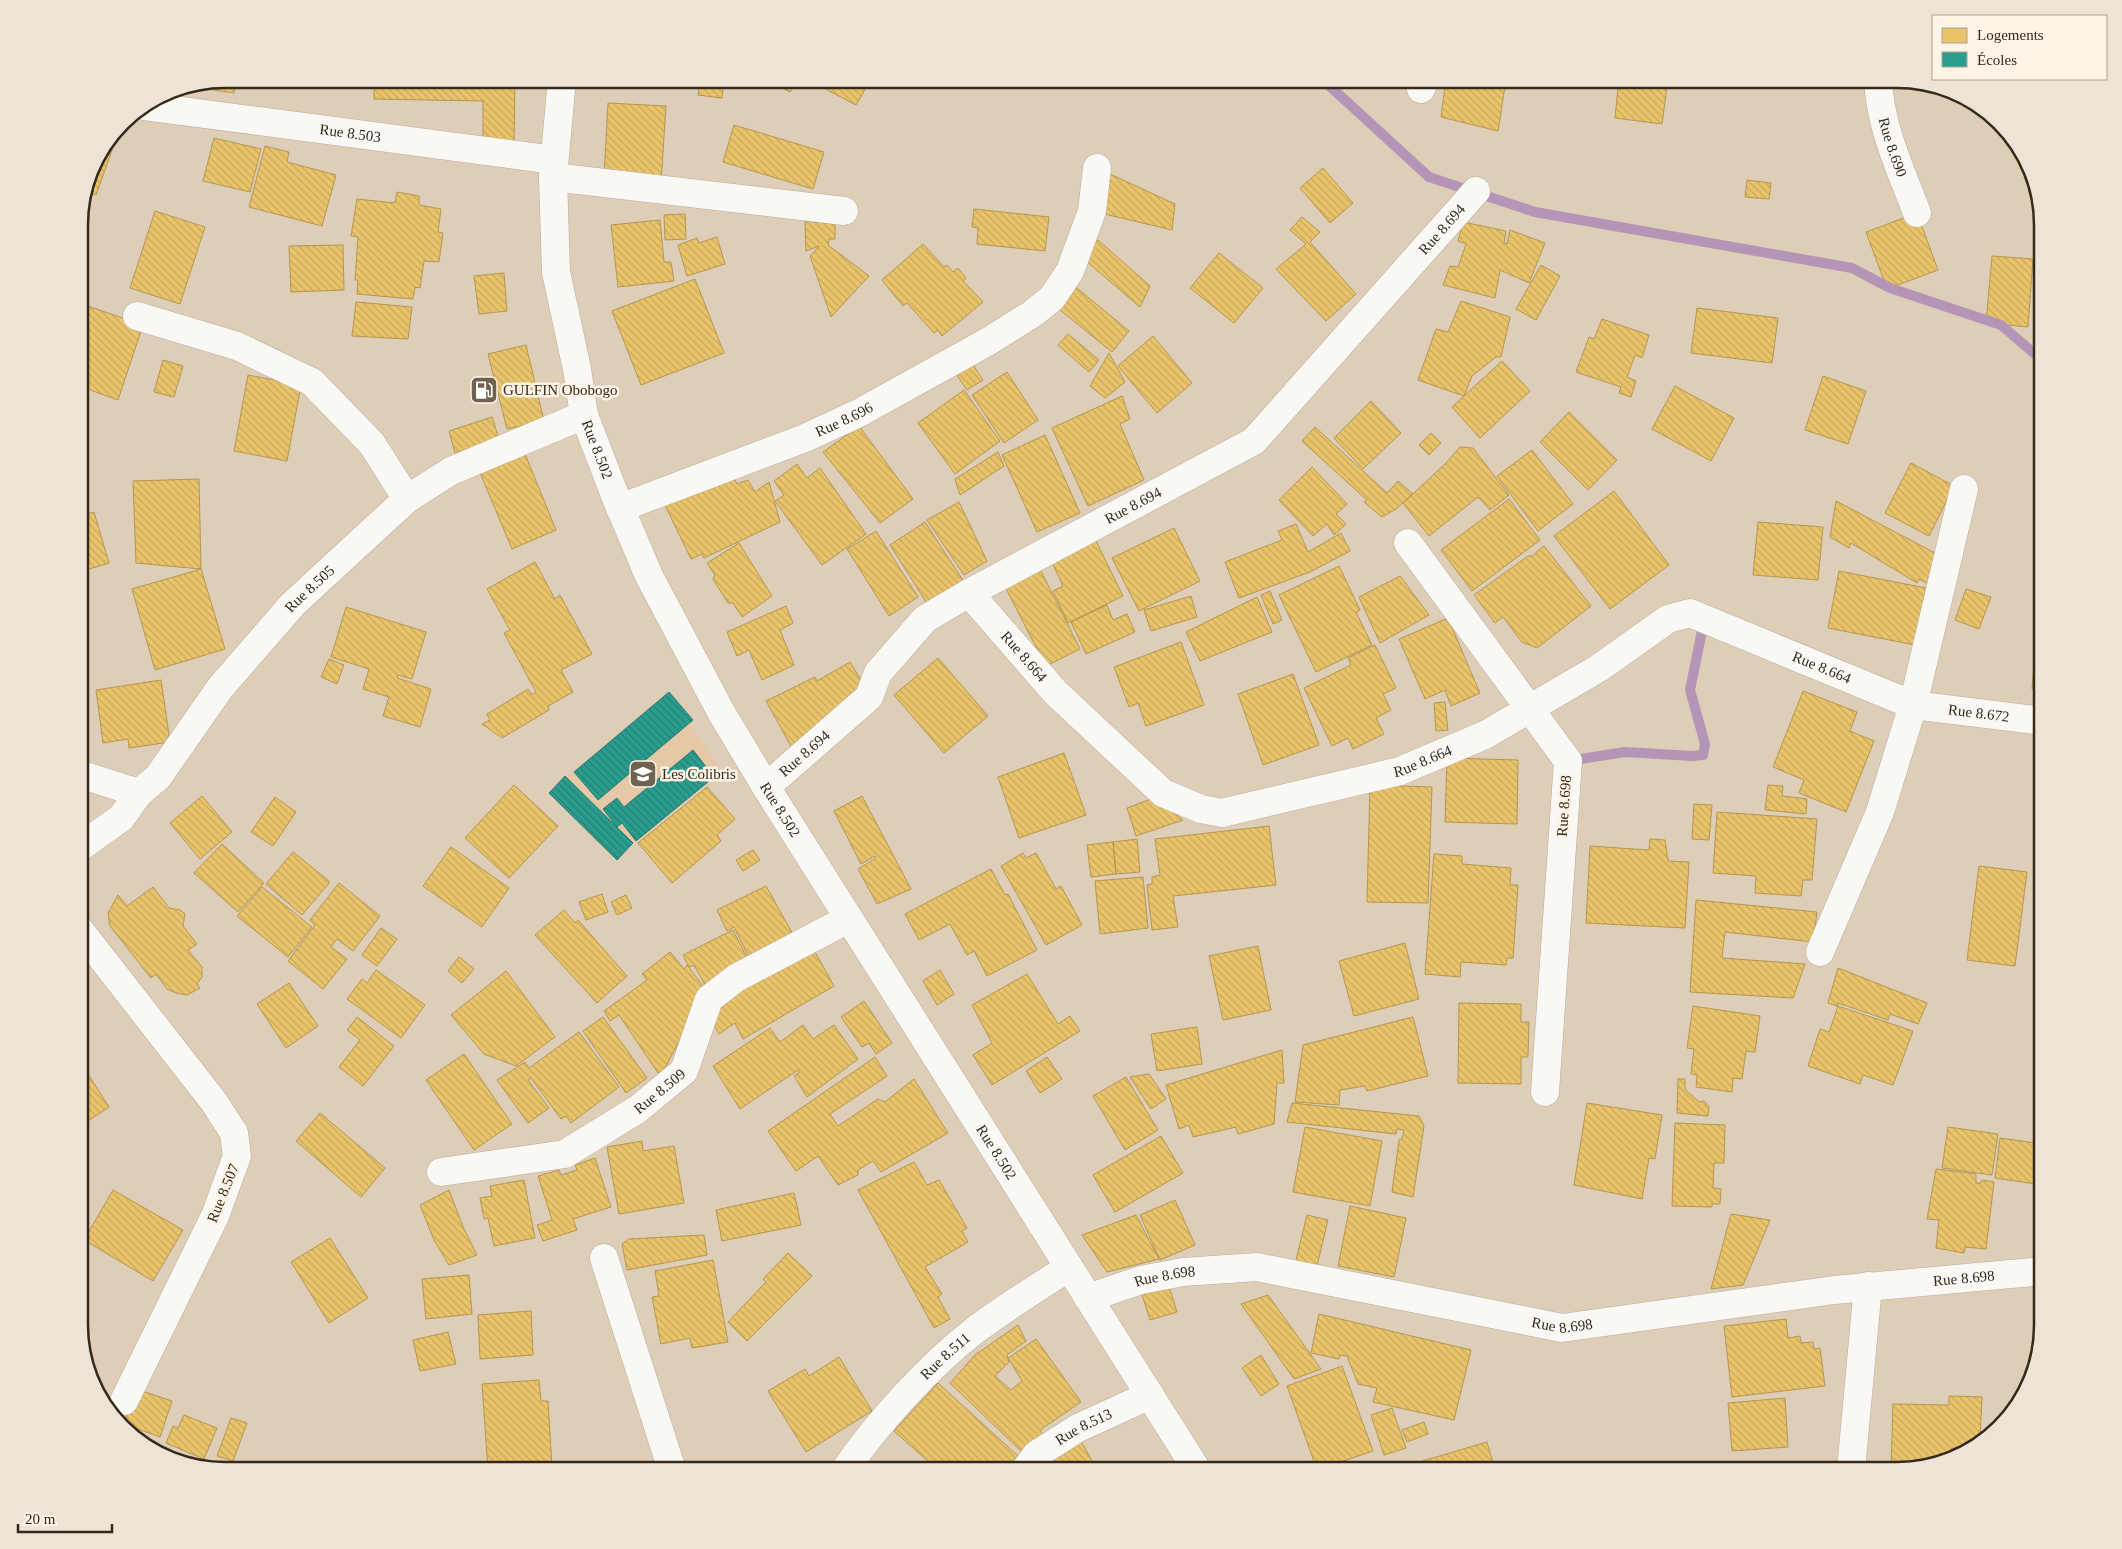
<svg xmlns="http://www.w3.org/2000/svg" width="2122" height="1549" font-family="Georgia,serif">
<defs>
<pattern id="homes-back-hatch" width="6" height="6" patternUnits="userSpaceOnUse" patternTransform="scale(1.25)"><rect width="6" height="6" fill="#e9c46a"/><path d="M-1 5l2 2M0 0l6 6M5-1l2 2" fill="none" stroke="#c8a85b"/></pattern>
<pattern id="schools-back-hatch" width="6" height="6" patternUnits="userSpaceOnUse" patternTransform="scale(1.25)"><rect width="6" height="6" fill="#2a9d8f"/><path d="M-1 5l2 2M0 0l6 6M5-1l2 2" fill="none" stroke="#258074"/></pattern>
</defs>
<rect width="100%" height="100%" fill="#decdb7"/>
<!-- built -->
<path fill="#e5c9a6" d="M669 692 693 720 689 723 721 771 636 841 617 860 549 793 565 776 574 772Z"/>
<!-- homes -->
<path fill="url(#homes-back-hatch)" stroke="#b39652" d="M225 79H236L234 93 187 86Z
M374 79H515L514 145 483 144V101L374 99Z
M700 79H724L722 98 698 95Z
M764 79H797L790 92Z
M817 79H871L856 105 814 83Z
M1446 79 1506 80 1498 131 1441 117Z
M1619 79H1668L1662 124 1615 118Z
M608 103 666 106 661 183 604 176Z
M734 125 824 152 813 189 723 162Z
M111 137 116 139 96 195 85 191 90 169Z
M214 138 261 149 250 192 203 181Z
M265 146 289 152 287 162 336 175 322 226 249 207Z
M1097 168 1175 204 1172 230 1092 211Z
M1323 168 1353 203 1330 223 1300 188Z
M1747 180 1771 183 1769 199 1745 197Z
M397 192 419 196V205L441 209 438 232 443 233 439 262 424 261 420 288 415 287 413 299 357 294 358 280H355L358 237 351 236 357 199 395 203Z
M2036 193 2043 225 2039 226Z
M974 209 1049 217 1045 251 977 244 978 228 972 227Z
M155 211 205 227 180 304 130 288Z
M1917 213 1938 270 1887 289 1866 232Z
M685 214 686 239 665 240 664 215Z
M1302 217 1320 232 1310 242 1356 294 1326 321 1276 269 1306 244 1290 230Z
M660 220 664 262H671L674 281 618 287 611 225Z
M805 221 835 224V239H829L828 245 869 276 831 317 810 256 819 246 806 251Z
M1463 222 1506 231 1504 243 1507 244 1510 230 1545 243 1529 283 1500 270 1495 298 1443 285 1450 266 1458 267 1466 244 1458 241Z
M717 237 725 264 687 276 678 245 697 238 699 243Z
M1098 240 1150 286 1140 307 1079 255Z
M923 244 944 267 947 265 953 272 958 268 966 278 963 281 983 302 942 336 938 330 934 333 907 303 903 306 882 280Z
M343 245 344 290 291 292 289 246Z
M1219 253 1263 288 1234 323 1190 288Z
M1992 256 2033 259 2028 327 1986 323Z
M1541 265 1560 276 1536 320 1516 309Z
M504 273 507 311 479 314 474 276Z
M695 279 724 353 641 385 612 311Z
M1072 284 1129 331 1112 352 1054 305Z
M1461 301 1510 317 1501 357H1496L1472 376 1464 396 1418 380 1436 329 1448 332Z
M356 302 412 307 408 339 352 336Z
M79 303 143 325 118 400 79 386Z
M1697 308 1778 318 1772 363 1691 353Z
M1602 319 1649 335 1642 358 1635 355 1627 377 1636 381 1631 397 1619 393 1621 387 1576 372 1589 337 1594 339Z
M1068 334 1099 360 1089 372 1058 345Z
M1153 336 1192 383 1157 413 1118 366Z
M526 345 544 421 507 429 488 354Z
M1109 353 1125 382 1105 398 1090 386Z
M968 357 983 380 967 390 952 368Z
M163 360 183 366 174 397 154 392Z
M1502 361 1530 391 1480 438 1452 407Z
M1007 372 1038 420 1004 443 972 395Z
M248 375 301 385 287 461 234 451Z
M1823 376 1866 391 1848 444 1805 430Z
M1675 386 1734 418 1711 461 1652 429Z
M964 390 1000 441 955 474 918 423Z
M1122 396 1130 419 1120 424 1144 480 1088 506 1052 428Z
M1371 401 1401 433 1363 469 1334 438Z
M1569 412 1617 460 1588 490 1540 442Z
M492 417 499 439 455 453 449 431Z
M859 426 913 499 880 523 823 452Z
M1315 427 1387 493 1398 481 1413 494 1396 509 1382 517 1364 502 1367 500 1302 441Z
M1431 433 1441 443 1429 455 1419 445Z
M1045 435 1080 513 1037 532 1002 455Z
M1460 447 1473 448 1509 495 1490 510 1478 497 1429 536 1403 503 1446 463Z
M523 449 556 530 512 549 478 468Z
M1532 450 1573 504 1538 531 1497 476Z
M998 452 1004 466 960 495 955 479Z
M1911 463 1954 486 1929 536 1885 513Z
M797 464 807 478 820 468 866 534 822 565 775 501 784 495 774 481Z
M1312 467 1347 504 1336 514 1346 524 1334 535 1327 524 1313 536 1279 500Z
M731 471 737 484 748 480 755 492 769 482 780 522 704 558 702 554 691 559 665 505Z
M199 479 201 569 136 563 133 481Z
M1614 491 1669 565 1610 609 1554 536Z
M1509 499 1540 540 1472 591 1441 550Z
M1836 501 1939 555 1933 586 1919 579 1917 583 1851 543 1849 548 1830 537Z
M959 502 987 561 964 575 927 520Z
M94 512 109 563 86 570 79 545V516Z
M925 522 964 582 928 605 890 545Z
M1758 522 1823 527 1818 580 1753 575Z
M1296 524 1308 552 1341 533 1350 551 1310 572 1239 598 1225 562 1282 540 1278 531Z
M1174 528 1200 581 1139 611 1112 558Z
M876 531 918 597 889 616 847 549Z
M1096 541 1123 596 1068 623 1053 591 1063 586 1052 562Z
M739 543 772 596 742 617 733 603H728L713 579 715 575 707 563Z
M1544 546 1591 606 1537 648 1522 642 1503 617 1495 623 1474 595 1528 556H1532Z
M535 562 555 599 560 595 592 654 561 670 573 692 548 706 549 710 502 738 482 724 490 720 487 714 528 689 532 695 536 692 504 633 510 630 487 589Z
M1038 565 1080 649 1046 666 1003 583Z
M1339 566 1360 610 1356 612 1372 645 1316 672 1279 595Z
M201 569 225 649 155 670 132 589Z
M1839 571 1931 589 1920 646 1828 628Z
M1400 576 1429 615 1380 643 1359 597Z
M1966 589 1991 597 1979 629 1955 620Z
M1270 591 1282 620 1273 624 1261 595Z
M1191 596 1197 617 1151 631 1144 610Z
M1257 597 1272 632 1200 661 1186 632Z
M1107 605 1113 620 1127 614 1135 632 1086 654 1071 622Z
M786 606 793 623 780 630 794 665 762 680 749 650 737 656 727 632Z
M346 607 426 632 412 679 398 675 397 678 431 689 420 727 383 716 389 697 363 689 369 669 331 657Z
M1448 618 1480 693 1451 706 1445 690 1425 699 1399 639Z
M2036 635 2043 636V689H2032Z
M1181 642 1204 705 1146 726 1138 703 1129 707 1114 667Z
M1375 645 1396 688 1383 694 1391 710 1376 718 1384 734 1353 749 1348 738 1332 746 1304 688 1351 665 1348 658Z
M79 658H83L84 735H79Z
M938 658 988 716 944 753 894 695Z
M329 659 344 665 337 684 321 677Z
M850 662 862 682 852 705 792 748 766 701 815 677 817 681Z
M1293 674 1319 745 1263 765 1238 694Z
M161 680 170 742 129 748 128 739 103 743 96 690Z
M1803 691 1857 712 1850 731 1874 741 1846 812 1799 793 1804 780 1773 767Z
M1445 702 1448 730 1436 731 1434 703Z
M1064 753 1086 815 1019 838 998 777Z
M1447 758 1518 760 1517 824 1445 822Z
M514 785 558 826 509 878 465 838Z
M1370 785 1432 787 1428 903 1367 902Z
M1768 785 1783 786 1782 796 1807 799 1806 814 1765 810Z
M707 787 735 819 717 835 721 841 672 883 638 843Z
M202 796 232 832 200 859 170 823Z
M862 796 911 889 877 904 858 869 876 858 875 856 861 864 834 811Z
M275 797 296 812 273 846 251 832Z
M1156 797 1183 820 1136 836 1127 808Z
M1694 804 1712 805 1709 840 1692 839Z
M1717 812 1817 819 1812 880H1803L1801 896 1755 893 1756 876 1713 873Z
M1269 826 1276 885 1173 896 1178 927 1152 930 1147 885 1152 884V877L1160 875 1155 839Z
M1137 839 1140 872 1116 874 1113 842Z
M1650 839 1665 840 1668 861 1689 862 1685 928 1586 923 1590 846 1649 850Z
M1113 842 1116 874 1091 877 1087 845Z
M222 844 264 883 238 912 194 873Z
M451 847 509 888 482 927 423 886Z
M753 850 760 860 743 871 736 860Z
M293 852 330 882 302 915 266 884Z
M1023 853 1026 858 1036 853 1056 889 1061 886 1082 925 1046 945 1001 866Z
M1434 854 1462 856V864L1511 868 1510 885H1518L1513 958H1507L1506 965 1461 962 1460 977 1425 974Z
M1979 866 2027 872 2015 966 1967 960Z
M991 869 1005 895 1008 894 1037 950 987 976 974 951 967 955 950 924 919 940 905 914Z
M1143 877 1148 928 1100 934 1095 881Z
M339 883 380 916 353 951 337 939 331 947 347 959 323 989 288 961 315 925 310 920Z
M766 886 795 938 750 960 734 927 727 931 717 910Z
M153 887 169 908 180 910 185 914 183 926 197 944 188 950 202 967V977L197 984 200 988 187 995 176 993 167 989 156 974 151 978 110 926 108 913 118 895 127 906Z
M262 887 312 927 288 957 237 916Z
M602 894 608 912 586 920 579 902Z
M626 895 632 908 617 915 611 902Z
M1696 900 1817 912 1813 942 1725 932 1722 958 1805 964 1793 998 1690 992Z
M2043 900V963H2037Z
M564 910 575 923 578 920 627 976 597 1003 535 935Z
M381 928 397 939 377 966 362 955Z
M733 930 749 962 705 985 694 965 689 967 683 955Z
M810 943 834 986 743 1039 735 1023 719 1034 709 1015 725 1005 719 996Z
M1405 943 1419 999 1354 1016 1339 961Z
M1258 946 1271 1010 1223 1020 1209 956Z
M670 952 684 969 687 965 706 990 664 1070 658 1073 619 1015 610 1021 604 1011 647 980 642 974Z
M459 957 474 969 462 983 448 971Z
M1838 968 1927 1003 1918 1024 1890 1014 1888 1020 1838 1003 1837 1006 1828 1003Z
M376 970 425 1005 401 1038 347 999 362 979 367 983Z
M940 970 954 994 937 1005 923 981Z
M506 971 555 1037 516 1066 484 1054 451 1015Z
M1027 974 1058 1024 1070 1016 1080 1031 992 1085 973 1055 992 1043 972 1005Z
M289 983 318 1026 286 1048 257 1004Z
M864 1001 892 1043 876 1054 869 1043 862 1047 841 1017Z
M1459 1003 1521 1004V1022H1529L1528 1057H1521V1084L1458 1083Z
M1693 1006 1760 1016 1755 1052 1746 1051 1742 1079 1733 1078 1732 1092 1696 1087 1697 1075 1691 1074 1694 1049 1687 1048Z
M1838 1006 1913 1031 1893 1085 1863 1075 1860 1084 1808 1066 1820 1029 1829 1032Z
M357 1017 394 1046 363 1086 339 1067 360 1040 347 1030Z
M603 1017 647 1078 626 1093 583 1031Z
M1413 1017 1428 1076 1367 1091 1365 1086 1340 1090 1339 1105 1295 1102 1303 1045Z
M803 1025 813 1039 834 1025 858 1059 807 1097 794 1076 800 1072 798 1070 740 1109 713 1066 770 1028 780 1042Z
M1197 1027 1202 1064 1157 1071 1151 1034Z
M579 1032 619 1087 571 1123 566 1116 561 1119 531 1078 528 1080 549 1108 528 1123 497 1080 525 1062 529 1068Z
M1282 1050 1284 1083H1277L1274 1124 1238 1134 1236 1127 1193 1137 1189 1125 1179 1129 1166 1085Z
M464 1054 512 1124 474 1150 426 1080Z
M875 1057 887 1076 830 1114 838 1126 878 1099 885 1102 914 1079 948 1133 881 1172 873 1161 858 1170V1175L838 1185 818 1156 796 1171 768 1131Z
M1047 1057 1062 1079 1040 1093 1026 1071Z
M79 1060 109 1107 79 1127Z
M1149 1074 1166 1099 1151 1109 1130 1077Z
M1126 1077 1158 1130 1125 1150 1093 1096Z
M1678 1079H1685V1089L1699 1102 1704 1101 1709 1107 1708 1116 1677 1113Z
M1292 1103 1419 1116 1424 1126 1413 1197 1392 1192 1399 1140 1402 1139 1404 1130 1397 1129 1396 1134 1287 1122Z
M1587 1103 1662 1115 1655 1159 1649 1158 1642 1199 1574 1185Z
M320 1113 385 1168 361 1197 296 1141Z
M1675 1123 1725 1125 1724 1163H1714L1713 1188 1721 1189 1720 1204H1712V1207L1672 1206Z
M1305 1127 1382 1141 1370 1206 1293 1192Z
M1948 1127 1998 1134 1992 1175 1942 1168Z
M1161 1136 1183 1173 1115 1212 1093 1175Z
M2000 1138 2043 1144V1185L1995 1178Z
M642 1141 643 1151 674 1146 684 1203 619 1214 607 1147Z
M595 1158 611 1207 573 1219 577 1230 543 1241 537 1225 552 1220 538 1176 559 1170 561 1175 577 1170 575 1165Z
M914 1162 927 1185 939 1180 967 1228 962 1231 968 1242 925 1267 942 1294 938 1297 950 1319 934 1328 858 1190Z
M1936 1169 1976 1174V1183H1981L1982 1180 1994 1182 1986 1249 1965 1247 1964 1253 1936 1248 1939 1220 1927 1219Z
M524 1180 535 1238 494 1246 488 1218 484 1219 480 1198 492 1196 490 1186Z
M113 1190 183 1230 153 1281 84 1240Z
M449 1190 463 1227 477 1255 449 1265 434 1240 420 1205Z
M794 1193 801 1225 722 1241 716 1210Z
M1175 1200 1195 1245 1160 1260 1140 1215Z
M1350 1206 1406 1218 1394 1277 1338 1266Z
M1731 1214 1770 1220 1743 1285 1711 1289Z
M1136 1215 1159 1259 1107 1272 1082 1235Z
M1307 1215 1328 1220 1316 1270 1295 1264Z
M704 1235 707 1255 627 1270 622 1244 629 1239Z
M330 1238 368 1298 329 1323 291 1262Z
M788 1253 812 1276 747 1341 728 1322 766 1282 763 1279Z
M713 1260 728 1342 692 1348 690 1338 661 1344 652 1297 659 1296 655 1271Z
M469 1275 472 1314 426 1319 422 1279Z
M1166 1277 1177 1312 1150 1320 1139 1285Z
M1268 1295 1321 1369 1294 1379 1241 1304Z
M531 1311 533 1355 480 1359 478 1315Z
M1319 1314 1471 1350 1454 1420 1373 1402 1377 1388 1358 1384 1347 1356 1340 1355 1339 1359 1311 1353Z
M1786 1319 1788 1338 1800 1336 1801 1343 1813 1342 1814 1349 1820 1348 1825 1386 1732 1397 1724 1326Z
M1018 1325 1026 1341 1007 1355 1009 1362 995 1376 1011 1390 1022 1381 1008 1358 1036 1339 1081 1402 1040 1430 1044 1436 1023 1453 950 1383 975 1355Z
M448 1332 456 1364 420 1371 413 1340Z
M1261 1355 1279 1384 1261 1396 1242 1368Z
M839 1357 872 1411 806 1452 768 1391 805 1369 809 1376Z
M1342 1366 1373 1451 1317 1470 1287 1386Z
M539 1380 541 1401H548L552 1467 546 1468 547 1470H488L482 1384Z
M938 1383 1018 1456 1005 1470H938L894 1431Z
M136 1389 172 1401 160 1437 124 1424Z
M1949 1396 1982 1397 1980 1440 1969 1449 1952 1448V1457L1891 1470 1893 1404 1949 1405Z
M1785 1398 1788 1447 1732 1451 1728 1403Z
M1392 1408 1406 1448 1384 1455 1371 1415Z
M184 1415 217 1428 204 1459 166 1443 173 1426 178 1428Z
M231 1418 247 1423 233 1461 217 1456Z
M1424 1422 1428 1434 1407 1442 1402 1430Z
M1081 1441 1097 1470H1058L1051 1458Z
M1487 1442 1495 1470H1421L1419 1462Z"/>
<!-- schools -->
<path fill="url(#schools-back-hatch)" stroke="#2d7a6c" d="M669 692 693 720 598 800 574 772Z
M693 750 714 777 636 841 622 823 617 827 603 809 617 798 624 807Z
M565 776 633 843 617 860 549 793Z"/>
<g fill="none" stroke-linecap="round" stroke-linejoin="round">
<!-- stream -->
<path stroke="#b495b7" stroke-width="10" d="M1322 79 1429 177 1535 212 1852 268 1890 288 2001 325 2043 361
M1568 761 1625 752 1692 756 1703 755 1705 744 1690 690 1704 621"/>
<!-- minor casing -->
<g stroke="#b9ac9b" stroke-width="29">
<g id="minor">
<path id="s1" d="M1878 79C1880 127 1900 168 1917 213"/>
<path d="M1421 89 1425 79"/>
<path id="s2" d="M144 106 554 160"/>
<path d="M553 177 844 211"/>
<path d="M137 316 237 346 312 382 372 444 407 499"/>
<path id="s3" d="M620 508 805 438 859 413 989 341 1032 314 1052 298 1070 271 1092 211 1097 168"/>
<path d="M1408 543 1568 761 1545 1092"/>
<path id="s4" d="M969 593 1055 692 1163 793 1201 809 1222 813 1400 771 1485 735 1599 668 1668 619 1690 613 1913 705 2043 721"/>
<path id="s5" d="M79 774 139 793 158 777 220 688 293 604 407 499 451 471 584 415"/>
<path id="s6" d="M766 787 869 697 878 673 925 619 969 593 1254 441 1476 191"/>
<path d="M79 848 121 818 139 793"/>
<path d="M79 929 214 1102 234 1133 237 1156 215 1216 124 1401"/>
<path d="M1820 952 1880 812 1913 705 1964 489"/>
<path id="s7" d="M441 1172 565 1154 638 1109 684 1071 709 999 736 978 848 919"/>
<path d="M604 1258 672 1470"/>
<path id="s8" d="M1088 1298 1141 1280 1183 1272 1257 1267 1562 1328 1834 1290 2043 1271"/>
<path id="s9" d="M845 1470C877 1423 929 1366 974 1331 1004 1308 1038 1288 1069 1267"/>
<path id="s10" d="M1025 1470 1037 1454 1078 1428 1150 1395"/>
<path d="M1851 1470 1868 1286"/>
</g>
</g>
<!-- major casing -->
<g stroke="#b9ac9b" stroke-width="29">
<g id="major">
<path id="s11" d="M562 79 553 177 556 272 577 369 584 415 616 498 649 576 721 712 766 787 1197 1470"/>
</g>
</g>
<!-- minor -->
<use href="#minor" stroke="#faf8f4" stroke-width="28"/>
<!-- major -->
<use href="#major" stroke="#faf8f4" stroke-width="28"/>
</g>
<!-- icons -->
<defs>
<g id="fuel-square" transform="scale(1.4375)"><rect x="-9" y="-9" width="18" height="18" rx="4" fill="#706251" stroke="#fdf3e7"/><path d="M-5.5-6h7V0h2V4h1.3V-2.5L3-4.5l.8-.8L6-3V5H2.5V1h-1V6h-7ZM-4.2-4.7v3.2H.2V-4.7Z" fill="#fff"/></g>
<g id="school-square" transform="scale(1.4375)"><rect x="-9" y="-9" width="18" height="18" rx="4" fill="#706251" stroke="#fdf3e7"/><path d="M0-5L7-2L0 1L-7-2ZM-4 1L0 2.5L4 1V4Q0 6-4 4Z" fill="#fff"/></g>
</defs>
<g fill-rule="evenodd">
<use href="#fuel-square" x="484" y="390"/>
<use href="#school-square" x="643" y="774"/>
</g>
<g text-anchor="middle" stroke-width="5" stroke-linejoin="round" paint-order="stroke">
<!-- street labels -->
<g font-size="15" fill="#35291a" stroke="#fdf3e7">
<text dy="5" stroke="none"><textPath href="#s2" startOffset="208">Rue 8.503</textPath></text>
<text dy="5" stroke="none"><textPath href="#s1" startOffset="70">Rue 8.690</textPath></text>
<text dy="5" stroke="none"><textPath href="#s6" startOffset="891">Rue 8.694</textPath></text>
<text dy="5" stroke="none"><textPath href="#s3" startOffset="241">Rue 8.696</textPath></text>
<text dy="5" stroke="none"><textPath href="#s11" startOffset="376">Rue 8.502</textPath></text>
<text dy="5" stroke="none"><textPath href="#s6" startOffset="471">Rue 8.694</textPath></text>
<text dy="5" stroke="none"><textPath href="#s5" startOffset="330">Rue 8.505</textPath></text>
<text dy="5" stroke="none"><textPath href="#s4" startOffset="84">Rue 8.664</textPath></text>
<text dy="5" stroke="none"><textPath href="#s4" startOffset="999">Rue 8.664</textPath></text>
<text dy="5" stroke="none"><textPath href="#s4" startOffset="1164">Rue 8.672</textPath></text>
<text dy="5" stroke="none"><textPath href="#s6" startOffset="51">Rue 8.694</textPath></text>
<text dy="5" stroke="none"><textPath href="#s4" startOffset="549">Rue 8.664</textPath></text>
<text transform="translate(1564 806) rotate(-86)" y="5">Rue 8.698</text>
<text dy="5" stroke="none"><textPath href="#s11" startOffset="781">Rue 8.502</textPath></text>
<text dy="5" stroke="none"><textPath href="#s7" startOffset="239">Rue 8.509</textPath></text>
<text dy="5" stroke="none"><textPath href="#s11" startOffset="1186">Rue 8.502</textPath></text>
<text transform="translate(223 1193) rotate(-68)" y="5">Rue 8.507</text>
<text dy="5" stroke="none"><textPath href="#s8" startOffset="80">Rue 8.698</textPath></text>
<text dy="5" stroke="none"><textPath href="#s8" startOffset="889">Rue 8.698</textPath></text>
<text dy="5" stroke="none"><textPath href="#s8" startOffset="484">Rue 8.698</textPath></text>
<text dy="5" stroke="none"><textPath href="#s9" startOffset="152">Rue 8.511</textPath></text>
<text dy="5" stroke="none"><textPath href="#s10" startOffset="74">Rue 8.513</textPath></text>
</g>
<!-- poi labels -->
<g font-size="15" fill="#35291a" stroke="#fdf3e7" text-anchor="start">
<text x="503" y="395">GULFIN Obobogo</text>
<text x="662" y="779">Les Colibris</text>
</g>
</g>
<!-- crop -->
<path d="M0 0H2122V1549H0ZM225 88H1897A137 137 0 0 1 2034 225V1325A137 137 0 0 1 1897 1462H225A137 137 0 0 1 88 1325V225A137 137 0 0 1 225 88Z" fill="#ede3d7" fill-rule="evenodd"/>
<path fill="none" stroke="#35291a" stroke-width="2.5" d="M225 88H1897A137 137 0 0 1 2034 225V1325A137 137 0 0 1 1897 1462H225A137 137 0 0 1 88 1325V225A137 137 0 0 1 225 88Z"/>
<!-- legend -->
<rect x="1932" y="15" width="175" height="65" fill="#fdf3e7" stroke="#ada295"/>
<rect x="1942" y="28" width="25" height="15" fill="#e9c46a" stroke="#ada295"/>
<text x="1977" y="40" font-size="15" fill="#35291a">Logements</text>
<rect x="1942" y="52" width="25" height="15" fill="#2a9d8f" stroke="#ada295"/>
<text x="1977" y="65" font-size="15" fill="#35291a">Écoles</text>
<!-- scale -->
<path d="M18 1524v8h94v-8" fill="none" stroke="#35291a" stroke-width="2.5"/>
<text x="25" y="1524" font-size="15" fill="#35291a" stroke="#fdf3e7" stroke-width="4" paint-order="stroke">20 m</text>
</svg>
